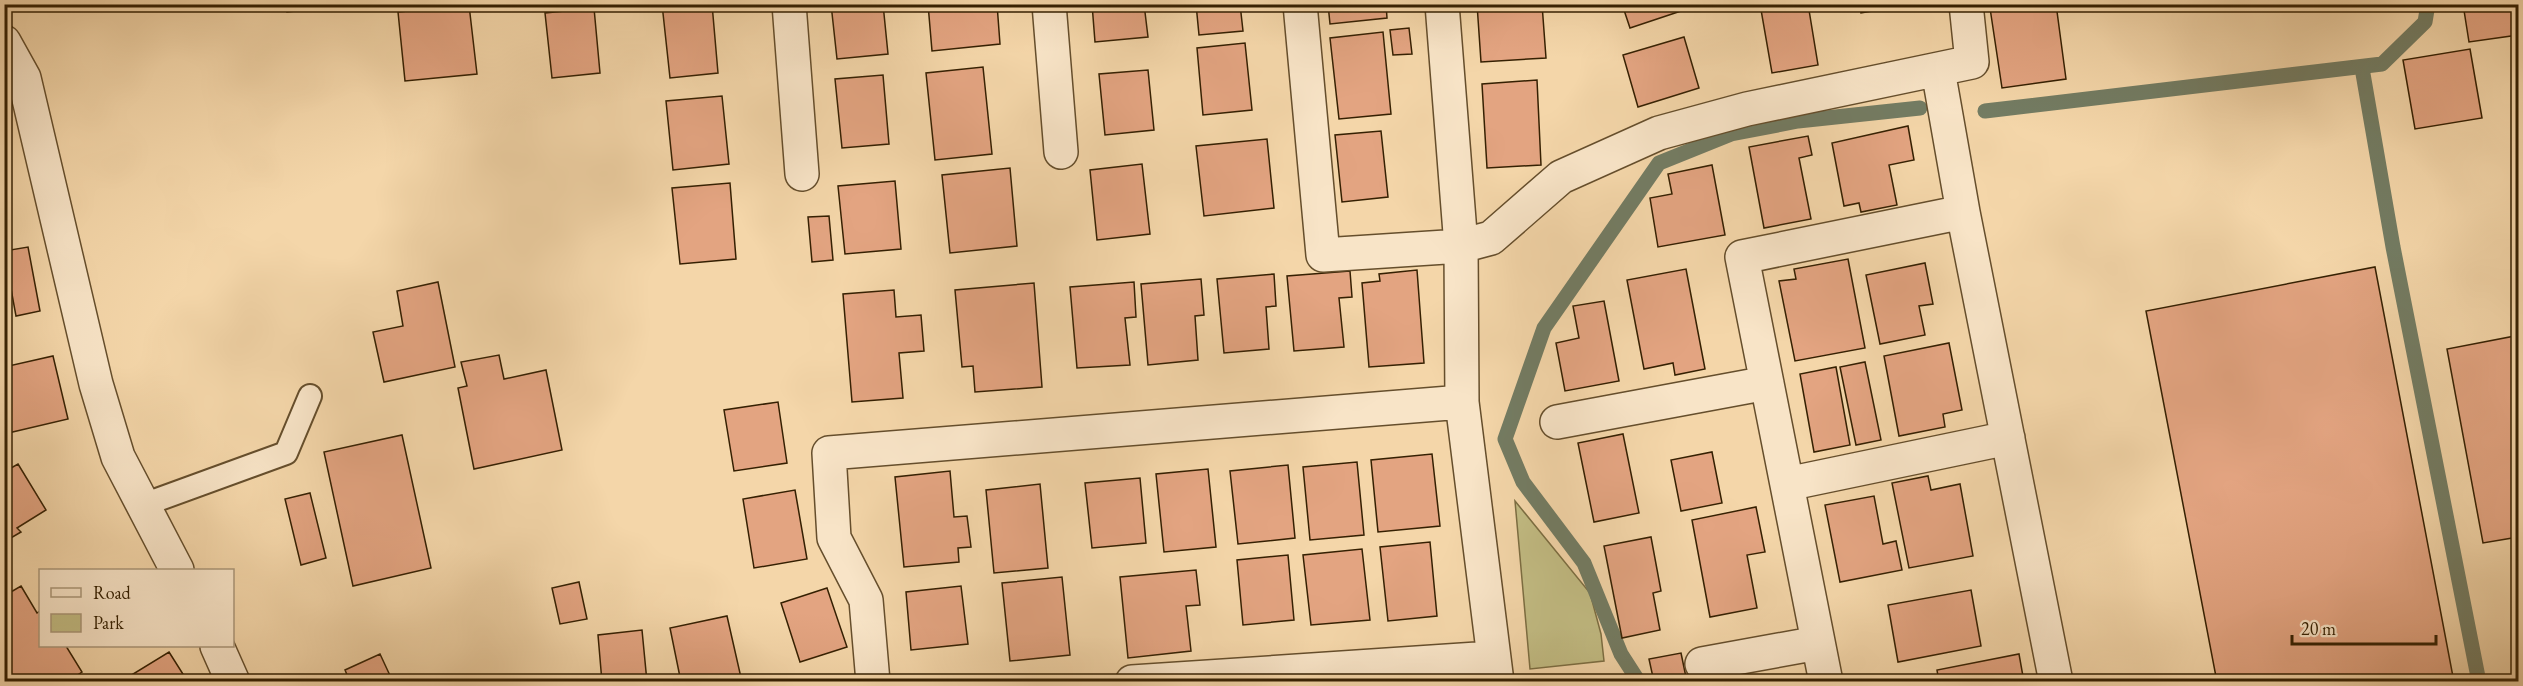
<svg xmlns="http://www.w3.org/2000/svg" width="2523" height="686" font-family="'EB Garamond',serif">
<rect width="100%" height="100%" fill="#f4d6a9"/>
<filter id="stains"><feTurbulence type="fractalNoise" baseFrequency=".00333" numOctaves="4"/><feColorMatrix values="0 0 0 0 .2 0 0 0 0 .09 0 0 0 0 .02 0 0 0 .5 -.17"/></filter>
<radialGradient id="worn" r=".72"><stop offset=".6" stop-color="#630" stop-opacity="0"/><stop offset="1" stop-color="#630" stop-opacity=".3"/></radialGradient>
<!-- green -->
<path fill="#c2bc83" stroke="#7c6e42" stroke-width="1.5" d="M1515 501 1590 593 1601 634 1604 661 1530 669Z"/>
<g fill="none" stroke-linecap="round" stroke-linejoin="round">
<!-- stream -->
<path stroke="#737c63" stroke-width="15" d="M2362 68 2393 247 2479 682
M1985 111 2382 64 2425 22 2428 4
M1639 682 1621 654 1584 563 1523 482 1505 439 1544 328 1659 163 1731 134 1798 121 1920 108"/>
</g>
<!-- building -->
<path fill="#e3a481" stroke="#352002" stroke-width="1.5" d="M286 4H348V5L287 12Z
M662 4H712L718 73 670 78Z
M831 4H883L888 54 837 59Z
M928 4H997L1000 44 932 51Z
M1092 4H1144L1148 37 1095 42Z
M1196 4H1240L1243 31 1199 35Z
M1328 4H1386L1387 18 1330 24Z
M1477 4H1542L1546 58 1481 62Z
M1622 4H1702L1630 28Z
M1760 4H1808L1818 65 1772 73Z
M1860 4H1915L1861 13Z
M2016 4H2056L2066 79 2002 88 1990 8Z
M2463 4H2518V35L2469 42Z
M469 5 477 74 405 81 398 12Z
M594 8 600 73 552 78 545 13Z
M1409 28 1412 54 1393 55 1390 30Z
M1383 32 1391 114 1339 119 1330 38Z
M1684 37 1699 88 1638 107 1623 55Z
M1245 43 1252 110 1203 115 1197 48Z
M2470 49 2482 118 2415 129 2403 60Z
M983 67 992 154 935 160 926 73Z
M1148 70 1154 130 1105 135 1099 74Z
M883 75 889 144 842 148 835 79Z
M1537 80 1541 165 1487 168 1482 84Z
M722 96 729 164 673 170 666 101Z
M1908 126 1914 160 1889 165 1897 205 1861 212 1859 203 1844 206 1832 143Z
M1381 131 1388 197 1342 202 1335 135Z
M1808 136 1812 155 1799 158 1811 219 1764 228 1749 147Z
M1267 139 1274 208 1204 216 1196 146Z
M1142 164 1150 234 1097 240 1090 170Z
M1712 165 1725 235 1658 247 1650 198 1672 194 1668 174Z
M1010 168 1017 246 950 253 942 175Z
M895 181 901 249 845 254 838 186Z
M730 183 736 259 680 264 672 188Z
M829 216 833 260 812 262 808 217Z
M28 247 40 311 16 316 4 251Z
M1848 259 1865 348 1795 361 1779 281 1796 279 1794 269Z
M1925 263 1933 304 1919 306 1925 335 1880 344 1866 275Z
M2375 267 2454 682H2217L2146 311Z
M1686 269 1705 369 1675 375 1673 363 1644 369 1627 280Z
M1417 270 1424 363 1369 367 1362 283 1380 281 1379 274Z
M1350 271 1352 297 1339 298 1344 347 1294 351 1287 276Z
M1274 274 1276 306 1266 307 1269 349 1224 353 1217 279Z
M1201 279 1204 315 1195 316 1198 360 1148 365 1141 284Z
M438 282 455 367 384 382 373 332 403 326 397 291Z
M1134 282 1136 317 1125 318 1130 365 1077 368 1070 287Z
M1034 283 1042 387 975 392 973 366 962 367 955 290Z
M894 290 896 317 921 315 924 351 899 353 903 398 852 402 843 294Z
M1604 301 1619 381 1565 391 1556 343 1579 338 1573 306Z
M2515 336 2518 355V537L2483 543 2447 349Z
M1949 343 1962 410 1943 414 1945 427 1899 436 1884 356Z
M499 355 504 379 546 370 562 450 474 469 458 388 467 386 461 362Z
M53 356 68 419 4 434V367Z
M1865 362 1881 440 1856 445 1840 367Z
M1836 367 1850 445 1814 452 1800 374Z
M778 402 787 463 734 471 724 410Z
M1623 434 1639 513 1594 522 1578 443Z
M402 435 431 568 353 586 324 452Z
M1712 452 1722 503 1681 511 1671 460Z
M1432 454 1440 526 1378 532 1371 460Z
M1357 462 1364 535 1310 540 1303 467Z
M18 464 46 510 17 528 21 532 4 542V472Z
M1288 465 1295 538 1238 544 1230 471Z
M1208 469 1216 547 1164 552 1156 474Z
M950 471 954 517 967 516 971 547 958 548 959 562 904 567 895 477Z
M1928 476 1931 490 1960 484 1973 556 1909 568 1892 483Z
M1140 478 1146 543 1092 548 1085 483Z
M1040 484 1048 568 994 573 986 490Z
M795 490 807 559 754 568 743 499Z
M310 493 326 558 301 565 285 499Z
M1874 496 1883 544 1896 541 1902 570 1840 582 1825 505Z
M1756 507 1765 552 1747 555 1757 608 1710 617 1692 520Z
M1651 537 1661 591 1653 593 1660 630 1622 638 1604 546Z
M1430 542 1437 616 1388 621 1380 547Z
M1362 549 1370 620 1311 625 1303 555Z
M1288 555 1294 620 1243 625 1237 560Z
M1196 570 1200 605 1186 606 1191 651 1128 658 1120 577Z
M1062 577 1070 655 1010 661 1002 583Z
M579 582 587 619 560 624 552 588Z
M21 586 37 613 40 611V646H66L82 672 73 678 75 682H4V596Z
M961 586 968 644 911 650 906 592Z
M827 588 847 647 800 662 781 603Z
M1971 590 1981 646 1898 662 1888 605Z
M727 616 742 682H681L670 628Z
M642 630 647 682H602L598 635Z
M169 652 188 682H120Z
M1681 653 1687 682H1654L1649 659Z
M380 654 393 682H350L345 670Z
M2019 654 2024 682H1939L1937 670Z"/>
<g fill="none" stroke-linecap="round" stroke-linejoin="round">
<!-- lane casing -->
<g stroke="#654e2c" stroke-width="26">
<path id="lane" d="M143 505 286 453 310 396"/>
</g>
<!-- street casing -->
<g stroke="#654e2c" stroke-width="36">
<path id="street" d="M789 4 802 174
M1049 4 1061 152
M1300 4 1323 255 1461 246 1491 238 1561 177 1659 133 1747 109 1972 62 1966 4
M1442 4 1461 246 1462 402 1497 682
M4 42 24 78 96 384 118 457 177 570
M1938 70 1963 212 2056 682
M1557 422 1767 383
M1787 484 2008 438
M217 646 233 682
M1702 664 1818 643
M873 682 866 600 834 538 829 453 1462 402
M1132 682 1492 658
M1826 682 1742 257 1963 212"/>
</g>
<!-- lane -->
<use href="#lane" stroke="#f8e4c7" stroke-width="22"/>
<!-- street -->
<use href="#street" stroke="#f8e4c7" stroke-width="33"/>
</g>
<!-- margin -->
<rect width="2523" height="686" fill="none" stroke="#f4d6a9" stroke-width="24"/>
<rect x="6" y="6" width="2511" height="674" fill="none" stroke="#352002" stroke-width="3"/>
<rect x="12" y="12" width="2499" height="662" fill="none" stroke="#352002" stroke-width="1.5"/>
<!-- legend -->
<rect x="39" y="569" width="195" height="78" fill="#f8e4c7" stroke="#aa9678" stroke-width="1.5"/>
<rect x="51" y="588" width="30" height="9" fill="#f8e4c7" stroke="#aa9678" stroke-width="1.5"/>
<text x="93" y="599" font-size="18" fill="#352002">Road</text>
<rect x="51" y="614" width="30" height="18" fill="#c2bc83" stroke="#aa9678" stroke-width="1.5"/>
<text x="93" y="629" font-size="18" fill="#352002">Park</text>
<!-- scale -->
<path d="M2292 635v9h144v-9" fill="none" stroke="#352002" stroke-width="3"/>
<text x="2301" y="635" font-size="18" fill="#352002" stroke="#f8e4c7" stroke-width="4.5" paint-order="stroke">20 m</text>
<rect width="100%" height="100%" filter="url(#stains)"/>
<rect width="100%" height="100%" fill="url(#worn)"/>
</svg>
